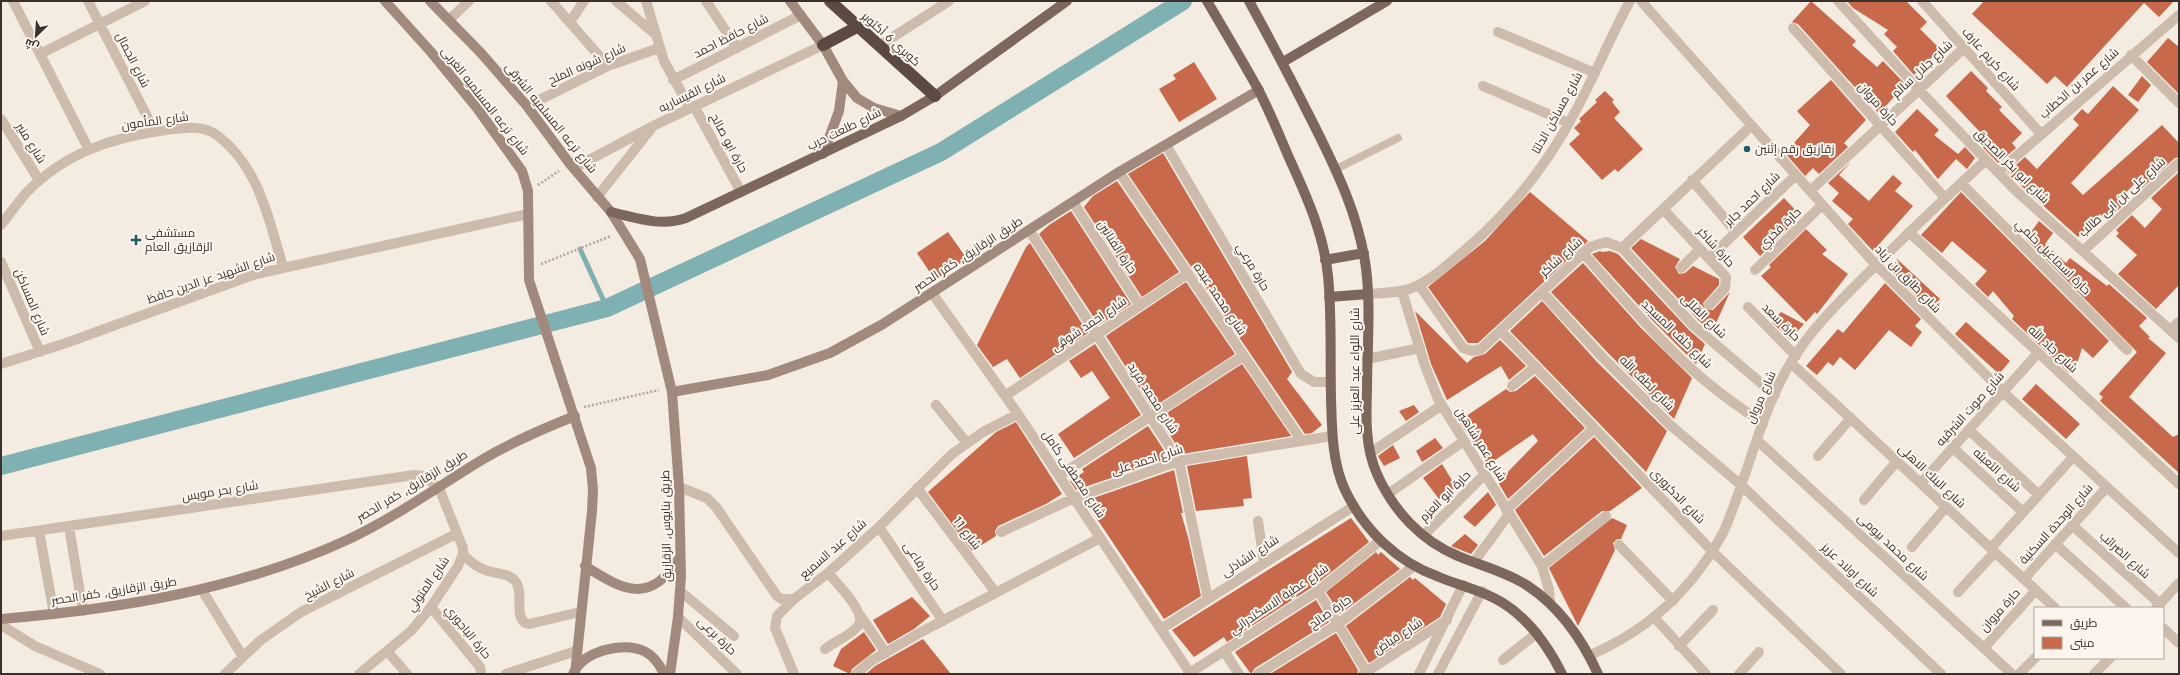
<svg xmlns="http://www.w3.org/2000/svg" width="2180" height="675" font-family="Jost,Cairo,sans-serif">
<rect width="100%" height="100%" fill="#f4ebe1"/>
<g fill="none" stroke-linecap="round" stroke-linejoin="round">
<!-- stream -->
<path stroke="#7fb0b2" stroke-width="5" d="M580 249 607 308"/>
<!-- canal -->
<path stroke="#7fb0b2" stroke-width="18" d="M1 466 607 308 941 152 1183 1"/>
</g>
<!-- building -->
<path fill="#c8694b" d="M1811 1 1856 41 1852 45 1877 67 1883 61 1905 84 1879 114 1798 24 1792 22Z
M1847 1H1906L1927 22 1920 29 1940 49 1914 75 1893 51 1897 47 1884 34 1888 30 1853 8Z
M1984 1H2174L2159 17 2144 3 2067 87 2055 76 2047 84 1972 14Z
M2168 38 2179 47V94L2147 62Z
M1194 62 1217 99 1179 122 1159 89 1176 79 1173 75Z
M1971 71 1988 88 1986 91 2002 107 1999 110 2022 133 2012 143 2016 148 1998 163 1974 138 1980 132 1946 96Z
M2142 76 2151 85 2138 102 2128 95Z
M1831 80 1866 120 1844 143 1848 147 1819 174 1813 168 1805 176 1785 153 1810 125 1797 111Z
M2113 86 2139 110 2071 183 2083 195 2162 125 2179 143V157L2175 158 2141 189 2135 183 2117 202 2122 206 2107 221 2100 214 2078 237 2007 173 2025 157 2037 169 2079 125 2073 119 2082 109 2088 114Z
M1605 91 1614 100 1612 102 1620 112 1614 118 1643 149 1618 172 1615 169 1602 180 1569 144 1580 134 1574 128 1581 121 1579 119 1597 102 1595 100Z
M1917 109 1939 130 1934 135 1958 154 1965 147 1975 158 1967 169 1956 159 1938 179 1915 150 1913 152 1895 132Z
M1163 153 1292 372 1287 379 1322 425 1312 433 1305 434 1128 174Z
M1851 162 1839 175 1869 201 1893 175 1902 183 1895 191 1913 206 1873 251 1848 224 1853 219 1832 201 1839 193 1828 183Z
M2179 172V285L2156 309 2118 274 2137 255 2116 236 2119 233 2116 230 2132 215 2145 228 2162 209 2151 198Z
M1117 181 1179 272 1142 297 1084 207 1093 196Z
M1530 192 1588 241 1478 343H1468L1428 287 1485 241Z
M1961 192 2109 341 2093 358 2082 348 2074 374 2068 372 2012 319 2014 316 1993 291 1988 297 1975 284 1987 271 1952 241 1942 253 1921 235Z
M1784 198 1801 216 1760 256 1743 237Z
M1071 211 1131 304 1099 325 1039 234 1049 225Z
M2039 221 2053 233 2045 244 2066 263 2070 258 2107 286 2109 284 2147 318 2139 326 2150 337 2148 338 2166 353 2129 397 2173 437 2179 434V473L2100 401 2103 397 2099 394 2137 352 2026 239Z
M1806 229 1827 250 1822 254 1848 274 1817 314 1815 312 1806 322 1761 276 1771 267 1769 265Z
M948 232 967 259 935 280 917 253Z
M1641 239 1680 259 1675 267 1679 274 1685 273 1693 266 1719 279V285L1703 303 1705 310H1713L1730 292 1712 332 1699 321 1631 248Z
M1030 243 1088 333 1020 378 1007 359 993 367 977 345 1026 247Z
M1600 251 1602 252 1610 251 1618 254 1689 330 1705 344 1696 364 1651 319 1592 254Z
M1897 259 1940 299 1930 310 1888 268Z
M1583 263 1641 328 1692 378 1674 419 1608 353 1551 292Z
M1186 282 1235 354 1152 408 1106 336Z
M1885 283 1921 319 1915 326 1922 332 1911 347 1889 330 1855 370 1840 357 1833 366 1828 362 1817 375 1806 366 1838 329 1843 333Z
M1542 301 1598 363 1667 431 1646 472 1510 331Z
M1415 311 1467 363 1474 357 1485 354 1500 340 1526 366 1509 380 1501 366 1447 400 1431 364Z
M1781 312 1804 324 1790 340 1772 322Z
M1966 322 2010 361 1999 374 1955 334Z
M1095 344 1141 415 1074 458 1058 434 1110 398 1092 371 1081 378 1069 361Z
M1242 364 1291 436 1182 454 1159 418Z
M1535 376 1585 428 1508 499 1498 482 1538 441 1533 434 1488 465 1459 421 1506 389 1510 392 1516 391Z
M2036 384 2080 424 2066 439 2022 399Z
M1414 405 1419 412 1406 421 1399 411Z
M1016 422 1062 494 1046 504 998 526 995 531 996 536 972 551 928 492 996 432Z
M1148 426 1169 458 1076 490 1070 481 1084 472 1082 469Z
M1594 437 1642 488 1610 511H1602L1544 556 1515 510Z
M1435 438 1443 448 1422 462 1416 451Z
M1393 445 1400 458 1384 466 1378 456Z
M1247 456 1252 498 1243 499 1244 506 1196 511 1187 466Z
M1442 464 1456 487 1439 499 1423 478Z
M1174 470 1183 513H1181L1188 537 1201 596 1164 619 1085 501Z
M1488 492 1496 505 1475 527 1463 517Z
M1351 518 1369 542 1314 586 1227 642 1224 637 1194 657 1172 630Z
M1612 518 1627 525 1621 539H1617L1613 543 1615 550 1578 626 1549 568Z
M1465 534 1478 545 1471 554 1451 546Z
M1376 552 1378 555 1381 552 1400 569 1340 614 1326 592Z
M1410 577 1413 580 1415 578 1446 604 1440 617 1369 663 1346 626Z
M912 597 930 616 914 629 888 644 873 620Z
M1316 600 1329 622 1255 668 1251 674 1235 652Z
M864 632 876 650 852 669 850 674 833 666 841 649Z
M1336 633 1358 670 1357 674H1270Z
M923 639 951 674H866L875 666Z"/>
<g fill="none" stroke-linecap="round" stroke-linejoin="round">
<!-- path -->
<path stroke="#b9a596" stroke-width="2.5" stroke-dasharray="2 2" stroke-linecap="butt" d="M538 185 559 171
M541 264 611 236
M584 407 659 390"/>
<!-- lane -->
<path stroke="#cdbbac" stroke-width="8" d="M1336 169 1398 138"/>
<!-- street -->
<path stroke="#cdbbac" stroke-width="10" d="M13 1 88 148
M88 1 155 132
M551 1 608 66
M616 1 655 34
M646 1 664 61 690 108
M706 1 737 48
M1641 1 1876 265 2003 392 2179 553
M1838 1 1919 90 2014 189 2179 338
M1922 1 2041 134
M449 20 469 1
M570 22 584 1
M1793 28 1945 198
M1498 32 1595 73
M879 46 949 1
M40 54 145 1
M2131 55 2179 103
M673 80 801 15
M1483 86 1569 123
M527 106 608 66 659 48
M694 106 741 192
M1 119 39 180
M1166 145 1301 374 1314 382H1331
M574 168 653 126 823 45
M1119 172 1301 440
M1998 172 2179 15
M1692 180 1736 232
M1961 183 2127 350
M1810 191 1964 48
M597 197 651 129
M1073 202 1140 306
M1663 209 1726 277 1725 288 1709 305
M1 225C10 214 18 202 27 192 65 153 113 137 166 130 183 128 203 124 218 136 259 167 269 220 283 267
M1029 230 1179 461 1208 599
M1909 232 2179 484
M1622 248 1694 326 1775 395
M2083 251 2179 163
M1583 253C1625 300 1665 349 1714 388 1730 401 1747 412 1763 424
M1709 258 1796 175
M1 262 40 352
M1681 268 1700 249
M1755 270 1822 205
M1419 285 1463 348 1472 351 1481 349 1590 247 1606 242 1622 248 1751 126
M1402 291 1425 366 1438 399 1542 566 1549 590 1550 603
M1542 292 1603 358 1669 424 1741 485 1941 674
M932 293 1018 414 1190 673
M1368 294C1382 293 1399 293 1412 288 1432 280 1448 264 1464 251 1510 212 1547 165 1575 112 1595 76 1610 37 1630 1
M1748 307 1796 356
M2170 330 2179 322
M1501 331 1713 552 1841 674
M1367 359 1420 348
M1791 363 2055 608
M1 364 66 343 256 274 528 214
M1512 386 1535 367
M1005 396 1187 274
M936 405 967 443
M1969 430 2039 495
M1757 440 2012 674
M1952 447 2023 512
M1370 453 1442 405
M1818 456 1851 418
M1059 476 1243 356
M1921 483 2038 353
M679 487 707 498 716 507 777 596 782 599H794L828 573 879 527 952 454 983 432 1018 414
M917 488 996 593
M1388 494 1464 441
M1864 500 1897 461
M1506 510 1594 428
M1258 521 1264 563
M2072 525 2160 604
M69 527 83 611
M879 527 943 621
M39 531 54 614
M1001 532 1074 498 1179 461 1332 436
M1424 535 1484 475
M1 536 414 475 424 476 439 488 463 548V554L458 566 431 607 411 631 359 674
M2055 544 2126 608
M1619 545 1673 601
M1912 547 1946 507
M1991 548 2073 457
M463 554C470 562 478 568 488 571 499 574 509 573 516 582 524 594 514 614 525 623L529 624 580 612
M1474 562 1509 514
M1542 566 1606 516
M2024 579 2107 487
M202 590 243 657
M680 591 734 636
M1318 591 1368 674
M1958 592 1995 552
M794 599 777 616 775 628 794 674
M431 607 480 667 481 674
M2156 608 2179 583
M860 615 886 653
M678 617 737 674
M1654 617 1706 674
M1 625 35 646 100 674
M2163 628 2179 643
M1161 629 1354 506
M1679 646 1713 610
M1984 648 2036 590
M825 649C834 642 850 636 858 626 868 614 837 583 828 573
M1224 651 1239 674
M388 652 407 674
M1590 655C1649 630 1694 587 1724 531 1748 475 1760 414 1791 362 1812 328 1840 301 1868 273 1907 234 1946 197 1986 160
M1503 660 1537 633
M225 674 261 640 301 612 456 534
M506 674 576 651
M856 674 871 661 923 631 1100 538
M1188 674 1318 591 1380 541
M1258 674 1338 624 1414 566
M1363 674 1447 620
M1419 674 1463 585
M1438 674 1482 591
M1739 674 1759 652
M2019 674 2035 658
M2094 674 2110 658"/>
<!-- secondary -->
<path stroke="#a18a7d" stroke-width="10" d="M385 1 431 52 477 108 522 171 528 191 529 280 591 468 593 490 592 511 575 674
M430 1 481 53 527 106 570 164 611 212 640 259 672 392 679 487 681 576 678 617 670 674
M790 1 823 45 843 81 857 98 874 108 901 116
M823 154 839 111 843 81
M672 392 768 375 830 353 883 324 1119 172 1259 90
M585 566C624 591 651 605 680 557
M1 619C119 609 238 590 347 540 394 518 436 488 480 461 510 443 542 429 575 416
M573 674C583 651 623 641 644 651 654 656 660 665 664 674"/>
<!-- primary -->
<path stroke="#7d675c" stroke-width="10" d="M1207 1C1224 30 1242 60 1258 89 1270 112 1280 137 1290 160 1307 197 1324 235 1328 276 1332 316 1330 358 1331 398 1332 430 1332 462 1345 490 1364 530 1397 562 1439 577 1460 586 1483 590 1503 603 1530 620 1548 646 1562 674
M1249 1C1272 43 1294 85 1315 127 1338 173 1359 217 1366 268 1371 308 1367 350 1367 390 1366 418 1365 447 1377 474 1393 510 1421 541 1458 556 1481 566 1507 572 1528 586 1561 608 1582 639 1598 674
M1283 62 1387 1
M611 212C637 218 660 227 686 218L901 116 935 96 1067 1
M1325 260 1364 253
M1329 297 1368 294"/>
<!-- highway -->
<path stroke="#5c4a42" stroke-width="12" d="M830 1 935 96
M823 45 857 27"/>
</g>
<!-- markers -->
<g fill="#1f5a5e" stroke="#fbf5ee" stroke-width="1.5">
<circle cx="1747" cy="149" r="4"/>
<path d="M134 234h4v4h4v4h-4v4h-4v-4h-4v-4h4z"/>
</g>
<g text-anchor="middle" stroke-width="4" stroke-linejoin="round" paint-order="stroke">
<!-- street labels -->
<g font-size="12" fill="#3b302b" stroke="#fbf5ee">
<text transform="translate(731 36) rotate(-27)" y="4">شارع حافظ احمد</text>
<text transform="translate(891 39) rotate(42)" y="4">كوبري 6 أكتوبر</text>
<text transform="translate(1991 59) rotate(48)" y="4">شارع كريم عارف</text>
<text transform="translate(133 60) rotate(63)" y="4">شارع الجمال</text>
<text transform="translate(587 64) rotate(-24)" y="4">شارع شونه الملح</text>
<text transform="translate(1922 69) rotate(-43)" y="4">شارع جلال سالم</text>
<text transform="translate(2079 83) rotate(-41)" y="4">شارع عمر بن الخطاب</text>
<text transform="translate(692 93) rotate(-26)" y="4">شارع القيساريه</text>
<text transform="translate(485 101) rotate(52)" y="4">شارع ترعه المسلميه الغربى</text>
<text transform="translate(1878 104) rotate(48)" y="4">حارة مروان</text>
<text transform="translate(1557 113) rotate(-61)" y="4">شارع مساكن الدلتا</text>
<text transform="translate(551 118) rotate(51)" y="4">شارع ترعه المسلميه الشرقى</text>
<text transform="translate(155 121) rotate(-8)" y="4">شارع المأمون</text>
<text transform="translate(844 129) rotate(-26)" y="4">شارع طلعت حرب</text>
<text transform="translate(31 143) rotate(58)" y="4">شارع منير</text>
<text transform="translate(729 143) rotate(62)" y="4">حارة ابو صالح</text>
<text transform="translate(2012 166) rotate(45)" y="4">شارع ابو بكر الصديق</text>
<text transform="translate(2122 197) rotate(-42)" y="4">شارع على بن ابى طالب</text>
<text transform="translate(1752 199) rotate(-44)" y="4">شارع احمد جابر</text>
<text transform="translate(1780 228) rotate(-44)" y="4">حارة فخري</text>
<text transform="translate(1117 247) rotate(57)" y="4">حارة الفنانين</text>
<text transform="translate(1716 247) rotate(48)" y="4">حارة شاكر</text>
<text transform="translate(968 254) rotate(-33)" y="4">طريق الزقازيق, كفر الحصر</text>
<text transform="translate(1561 257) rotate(-42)" y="4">شارع شاكر</text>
<text transform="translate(2053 257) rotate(45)" y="4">حارة اسماعيل حلمي</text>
<text transform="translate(1253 267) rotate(59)" y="4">حارة مرعي</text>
<text transform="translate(211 278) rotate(-19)" y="4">شارع الشهيد عز الدين حافظ</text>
<text transform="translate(1908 279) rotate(46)" y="4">شارع طارق بن زياد</text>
<text transform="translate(1220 299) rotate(56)" y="4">شارع محمد عبده</text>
<text transform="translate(32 302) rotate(67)" y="4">شارع المساكن</text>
<text transform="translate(1704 316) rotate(44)" y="4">شارع القللى</text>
<text transform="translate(1781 322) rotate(45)" y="4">حارة سعد</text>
<text transform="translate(1089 324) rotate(-34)" y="4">شارع احمد شوقى</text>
<text transform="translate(1677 334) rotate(44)" y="4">شارع خلف المسجد</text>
<text transform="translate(2053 349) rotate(43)" y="4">شارع جاد الله</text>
<text transform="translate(1355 371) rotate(-90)" y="4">شارع اللواء عبد العزيز على</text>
<text transform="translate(1647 383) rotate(45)" y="4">شارع لطف الله</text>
<text transform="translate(1761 397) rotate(-66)" y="4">شارع مروان</text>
<text transform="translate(1153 398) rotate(57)" y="4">شارع محمد فريد</text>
<text transform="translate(1970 409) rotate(-48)" y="4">شارع صوت الشرقيه</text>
<text transform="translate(1481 444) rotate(58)" y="4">شارع عمر شاهين</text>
<text transform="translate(1147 460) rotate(-18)" y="4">شارع احمد على</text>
<text transform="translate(1997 470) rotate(42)" y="4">شارع التعبئه</text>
<text transform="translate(1074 474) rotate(56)" y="4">شارع مصطفى كامل</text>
<text transform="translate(1932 476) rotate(43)" y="4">شارع البنك الاهلى</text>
<text transform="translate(412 486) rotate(-31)" y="4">طريق الزقازيق, كفر الحصر</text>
<text transform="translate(220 491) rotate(-9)" y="4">شارع بحر مويس</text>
<text transform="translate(1445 496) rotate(-45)" y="4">حارة ابو العزم</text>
<text transform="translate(1678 496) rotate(46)" y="4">شارع الدكرورى</text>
<text transform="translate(2056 524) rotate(-48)" y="4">شارع الوحدة السكنية</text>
<text transform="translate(666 526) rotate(-91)" y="4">طريق بنايوس, الزقازيق</text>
<text transform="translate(967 533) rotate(53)" y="4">شارع 11</text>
<text transform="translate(1893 547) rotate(43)" y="4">شارع محمد بيومى</text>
<text transform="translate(833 549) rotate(-41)" y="4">شارع عبد السميع</text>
<text transform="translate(2125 555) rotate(42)" y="4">شارع الضرائب</text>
<text transform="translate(1250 556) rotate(-33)" y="4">شارع الشاذلى</text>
<text transform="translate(922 566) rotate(56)" y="4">حارة رفاعى</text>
<text transform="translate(1850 570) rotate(43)" y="4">شارع اولاد عزيز</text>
<text transform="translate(329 584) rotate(-27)" y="4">شارع الشيخ</text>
<text transform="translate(428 584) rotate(-55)" y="4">شارع المتولي</text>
<text transform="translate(114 591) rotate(-9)" y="4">طريق الزقازيق, كفر الحصر</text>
<text transform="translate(1279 599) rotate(-34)" y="4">شارع عطية الاسكندراني</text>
<text transform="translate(2000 610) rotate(-48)" y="4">حارة مروان</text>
<text transform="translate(1330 612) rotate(-35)" y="4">حارة صالح</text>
<text transform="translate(468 632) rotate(51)" y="4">حارة الباجوري</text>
<text transform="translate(717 636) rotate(44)" y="4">حارة برعى</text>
<text transform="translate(1398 636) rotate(-33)" y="4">شارع فياض</text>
</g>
<!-- poi labels -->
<g font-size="12" fill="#3b302b" stroke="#fbf5ee" text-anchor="start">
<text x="1755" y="153">زقازيق رقم إثنين</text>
<text x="145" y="237">مستشفى<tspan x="145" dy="14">الزقازيق العام</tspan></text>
</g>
</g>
<!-- border -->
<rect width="2180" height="675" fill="none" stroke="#3b302b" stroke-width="4"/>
<!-- legend -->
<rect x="2034" y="607" width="130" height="52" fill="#fbf5ee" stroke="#aea6a0"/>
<rect x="2042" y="620" width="20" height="6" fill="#7d675c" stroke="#aea6a0"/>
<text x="2070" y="627" font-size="12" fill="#3b302b">طريق</text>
<rect x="2042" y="637" width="20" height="12" fill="#c8694b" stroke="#aea6a0"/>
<text x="2070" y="647" font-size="12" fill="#3b302b">مبنى</text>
<!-- north arrow -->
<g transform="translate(36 36) rotate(205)" stroke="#fbf5ee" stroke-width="3" paint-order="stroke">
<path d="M0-3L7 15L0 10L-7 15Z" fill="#3b302b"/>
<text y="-6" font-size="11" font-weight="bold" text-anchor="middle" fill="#3b302b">ش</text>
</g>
</svg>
